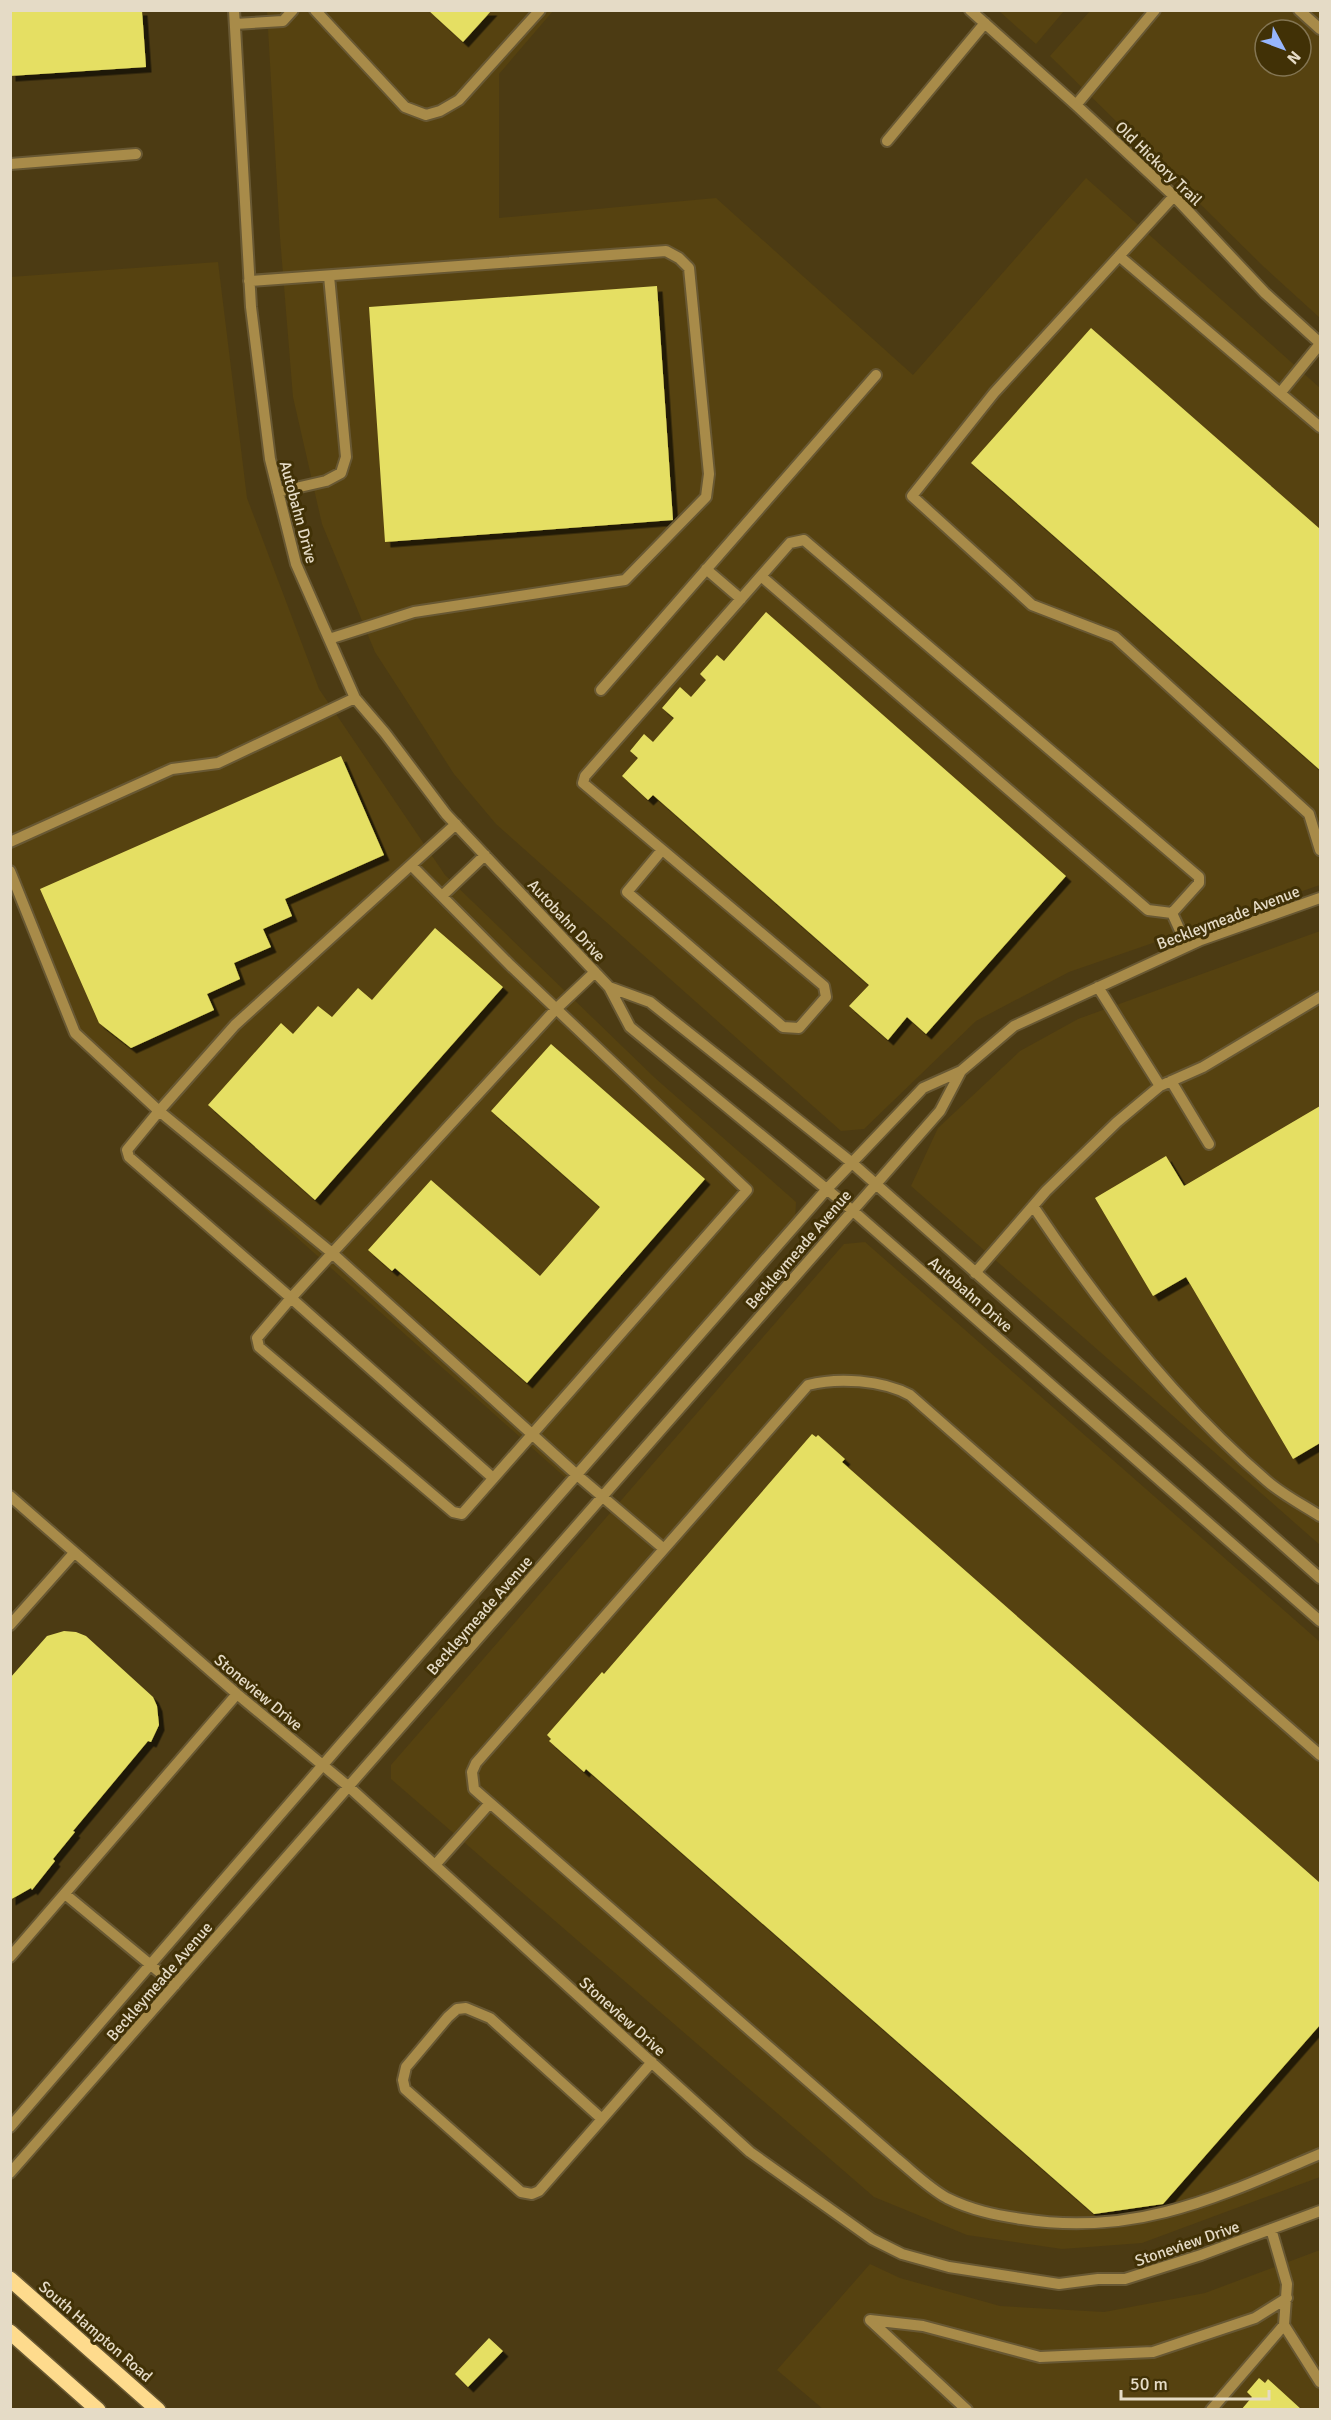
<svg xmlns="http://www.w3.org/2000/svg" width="1331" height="2420" font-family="Signika,sans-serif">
<defs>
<filter id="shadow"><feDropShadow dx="5.5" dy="5.5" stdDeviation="0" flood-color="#0009"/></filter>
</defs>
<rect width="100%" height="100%" fill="#4c3b13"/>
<!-- built -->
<path fill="#564210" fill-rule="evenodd" d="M267 11H553L499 74V218L716 198 913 375 1086 178 1320 388V885L1069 972 976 1021 864 1129 841 1131 496 824 454 774 375 652 322 524 293 397 280 237Z
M999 11H1064L1036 44Z
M1090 11H1320V318L1264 267 1050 56ZM1265 30H1301V66H1265Z
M218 262 247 498 319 689 445 875 655 1078 796 1202 795 1224 568 1480 86 1049 11 878 10 277Z
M1320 931V1545L911 1186 938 1128 1020 1051 1078 1019Z
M865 1242 1320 1642V2177L1142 2243 1062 2249 967 2235 874 2197 391 1779V1765L844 1244Z
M1320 2250V2409H823L777 2370 870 2264 900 2278 1000 2306 1104 2312 1205 2293Z"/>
<!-- building -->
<path fill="#e5df64" filter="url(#shadow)" d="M10 10H142L146 67 10 76Z
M428 10H492L463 42Z
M657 286 673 520 385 542 369 307Z
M1091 328 1320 529V770L971 463Z
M766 612 1066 876 926 1034 907 1017 888 1040 849 1006 869 985 653 795 648 800 622 776 638 758 630 751 644 734 653 742 674 718 662 708 680 687 691 697 706 680 700 674 717 655 724 661Z
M341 756 384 855 285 899 292 916 263 929 271 947 234 963 240 979 207 994 214 1010 131 1048 99 1023 40 889Z
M435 928 503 987 315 1200 208 1105 281 1023 293 1034 318 1006 332 1017 358 988 372 1000Z
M551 1044 705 1179 527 1383 395 1268 392 1271 368 1250 431 1180 540 1276 600 1207 491 1111Z
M1320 1106V1443L1293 1459 1186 1277 1153 1296 1095 1198 1166 1156 1184 1186Z
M812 1434 816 1437 818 1435 845 1459 842 1462 851 1470 1320 1883V2025L1163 2204 1094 2214 586 1769 584 1772 549 1741 551 1739 547 1735 602 1672 604 1674Z
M64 1631 76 1632 86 1636 153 1697 157 1706 159 1725 151 1742 148 1741 73 1831 75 1832 53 1859 55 1861 32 1890 31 1888 10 1900V1678L47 1636Z
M489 2338 503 2351 468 2387 455 2374Z
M1259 2378 1265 2383 1268 2379 1302 2410H1241L1252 2397 1247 2392Z"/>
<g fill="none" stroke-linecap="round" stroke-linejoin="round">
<!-- minor casing -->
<g stroke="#685833" stroke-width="14">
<path id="minor" d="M234 10 251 307 270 459 296 564 355 698 385 733 446 814 609 987 630 1027 852 1210 1320 1621
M315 10 405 107 426 115 440 111 459 100 540 10
M970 10 1076 105 1174 196 1265 293 1320 343
M1299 10 1320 29
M235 24 283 21 293 10
M1076 105 1155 10
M887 141 985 23
M10 164 136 154
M1174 196 994 393 912 496 1032 605 1115 637 1309 814 1320 850
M1119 256 1320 427
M249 281 666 251 679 258 689 268 709 474 706 497 625 580 414 612 329 639
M1281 392 1320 344
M278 492 326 481 341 473 346 457 329 276
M706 569 741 599
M761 576 1148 910 1172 913
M601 690 876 375
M456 824 235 1025 159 1111 332 1253 577 1475 664 1549
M10 842 172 769 218 763 355 698
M662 850 627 892 783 1027 799 1028 826 997 824 986 583 783 585 776 790 543 804 540 1199 877V883L1172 913 1187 946
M10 871 75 1033 159 1111 127 1150 129 1157 291 1298 257 1338 259 1347 453 1512 462 1514 747 1190 510 965 411 865
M442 896 485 855
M609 987 650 1002 851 1162 1320 1578
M1171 1081 1209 1144
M1160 1086 1203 1067 1320 997
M1033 1206C1098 1303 1178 1405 1267 1481 1283 1495 1303 1505 1320 1516
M975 1273 1046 1191 1117 1122 1160 1086 1098 987
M493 1478 291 1298 556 1009 595 972
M10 1496 237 1694 349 1787 750 2152 872 2239 902 2254 949 2267 1059 2284 1098 2279H1125L1201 2255 1320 2211
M10 1625 74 1553
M1320 1755 910 1395C882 1380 838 1377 808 1385L476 1763 472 1772 474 1789 897 2159C913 2172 929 2188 947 2198 971 2210 995 2215 1022 2219 1136 2237 1218 2197 1320 2154
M435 1865 490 1803
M65 1894 175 1985
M10 1957 237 1694
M602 2119 490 2018 466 2008 457 2009 448 2017 406 2067 403 2080 405 2089 521 2192 532 2194 539 2191 652 2062
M10 2127 341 1744 827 1189 923 1088 961 1071 1014 1026 1201 940 1320 898
M10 2173 940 1111 961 1071
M1284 2325 1320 2382
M967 2410 870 2320 923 2326 1040 2357 1153 2352 1255 2318 1287 2298
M1211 2410 1284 2325 1287 2284 1271 2229"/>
</g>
<!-- major casing -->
<g stroke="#685833" stroke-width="18">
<path id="major" d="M10 2279 158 2410
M10 2332 98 2410"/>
</g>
<!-- minor -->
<use href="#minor" stroke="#a88b49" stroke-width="10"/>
<!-- major -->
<use href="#major" stroke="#fedb8d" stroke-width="15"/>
</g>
<g text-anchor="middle" stroke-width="6" stroke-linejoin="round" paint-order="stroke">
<!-- street labels -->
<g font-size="16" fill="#e5dbc6" stroke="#413106">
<text transform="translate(1159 163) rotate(44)" y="6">Old Hickory Trail</text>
<text transform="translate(299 512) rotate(75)" y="6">Autobahn Drive</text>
<text transform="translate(1228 917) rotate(-21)" y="6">Beckleymeade Avenue</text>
<text transform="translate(567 920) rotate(47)" y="6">Autobahn Drive</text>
<text transform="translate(798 1249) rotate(-49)" y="6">Beckleymeade Avenue</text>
<text transform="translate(971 1294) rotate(41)" y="6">Autobahn Drive</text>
<text transform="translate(479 1615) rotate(-49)" y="6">Beckleymeade Avenue</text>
<text transform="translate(259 1692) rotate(40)" y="6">Stoneview Drive</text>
<text transform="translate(159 1981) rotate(-49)" y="6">Beckleymeade Avenue</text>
<text transform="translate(623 2016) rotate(42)" y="6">Stoneview Drive</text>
<text transform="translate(1187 2243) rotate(-19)" y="6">Stoneview Drive</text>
<text transform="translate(96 2331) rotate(41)" y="6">South Hampton Road</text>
</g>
</g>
<!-- border -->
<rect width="1331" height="2420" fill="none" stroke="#e5dbc6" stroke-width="24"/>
<!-- north arrow -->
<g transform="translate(1283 48) rotate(131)"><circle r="28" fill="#413106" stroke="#837553" stroke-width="1.5"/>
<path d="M0-4.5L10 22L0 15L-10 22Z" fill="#97b6fd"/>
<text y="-9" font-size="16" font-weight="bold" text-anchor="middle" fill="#e5dbc6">N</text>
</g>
<!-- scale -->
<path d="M1121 2390v9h148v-9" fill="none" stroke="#e5dbc6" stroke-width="3"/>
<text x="1130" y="2390" font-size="18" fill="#e5dbc6" stroke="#413106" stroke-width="4.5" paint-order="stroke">50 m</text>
</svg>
